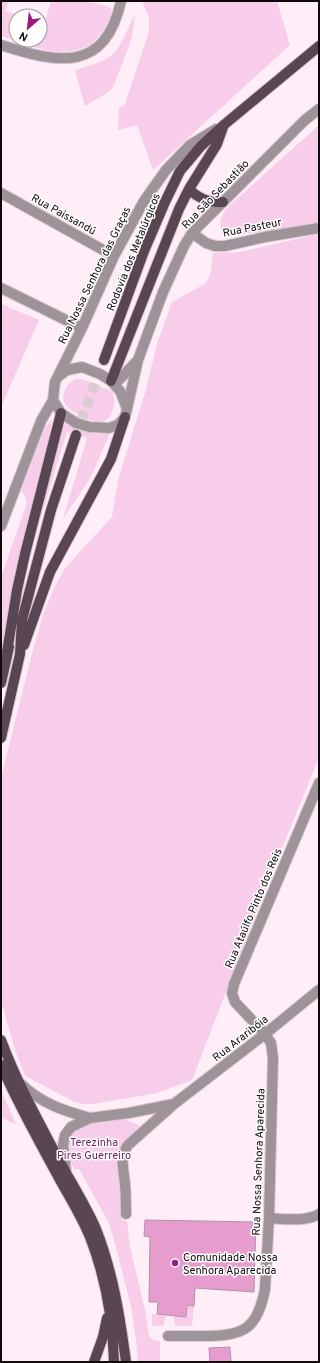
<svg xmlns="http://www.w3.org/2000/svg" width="320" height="1363" font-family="Overpass,sans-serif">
<rect width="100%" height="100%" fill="#ffedf8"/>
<!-- green -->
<path fill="#f8cde9" d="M1 1H9L5 11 22 16H16V40H40V21L45 22 51 1C66 1 100 0 112 9 110 18 105 29 99 36 74 66 31 46 1 36Z
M142 1H277L290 45 153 170 137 125 118 130 119 108 125 104 149 31V17Z
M135 15 132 38 113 87 107 93 85 106 75 70C88 66 103 63 113 54 121 47 129 25 135 15Z
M319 125V223L232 236 224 235C217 226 221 215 228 207Z
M319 234V758L280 853 192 1080 157 1093 94 1104H82L75 1102 25 1076 14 1047 1 1000V778L30 661 43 615 53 590 65 568 112 517 118 480 145 393 157 344 172 302 203 285C213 278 211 264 213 253L239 252Z
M1 304 39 320 1 407Z
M76 379H82L112 391C115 399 115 404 112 412 111 417 106 421 101 422 92 423 67 411 64 402 61 392 68 383 76 379Z
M52 419 48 444 14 577 1 661V577L27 503 25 495 21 491 45 428Z
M62 423C77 428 94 437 110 433L96 466 89 480 63 519 87 438 67 432 37 529Z
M1 1090 16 1124 1 1118Z
M115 1119 127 1120 140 1126 120 1150 117 1157 121 1185 122 1220 127 1221 130 1247 145 1310 149 1336 153 1340 160 1341V1362H138L136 1340 131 1307 117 1251 109 1223 79 1169 75 1170 68 1159V1137C82 1121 96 1122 115 1119Z
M187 1305 194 1306 192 1326H175L174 1316 186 1317Z
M152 1314 166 1315 163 1326H152Z"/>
<!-- building -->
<path fill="#e69dce" stroke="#ae94a5" d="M145 1220 256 1222 254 1292 195 1288 194 1306 187 1305 186 1317 157 1314 158 1302H149L150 1237 144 1236Z
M230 1347 231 1362H210L209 1348Z"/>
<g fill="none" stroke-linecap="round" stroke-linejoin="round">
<!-- major-tunnel -->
<path stroke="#dbcbd5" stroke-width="10" stroke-dasharray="10 5" stroke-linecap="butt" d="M76 435 104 360"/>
<!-- minor casing -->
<g stroke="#d9c8d3" stroke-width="12">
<path id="minor" d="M1 45C57 63 105 74 121 1
M1 193 114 256
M192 233 206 243 215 246H225L265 237 319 228
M1 288 82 328
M59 376 67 370 82 367 100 374 111 381 120 391 124 401 127 409 125 417 118 425 109 428 90 427 76 423 61 413 53 400 55 382 82 328 114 256 144 201 166 170 190 145 216 129
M115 384 137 361
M127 409 138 360 163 292 184 246 192 233 305 120 319 109
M1 526 41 421 53 400
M20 1083C40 1103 64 1111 90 1118
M66 1172 63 1145 65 1135 71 1127 90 1118 129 1113 174 1104 265 1034 319 990
M126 1214C126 1204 126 1195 125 1185 124 1170 119 1158 128 1145L173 1105
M269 1218C284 1219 306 1222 319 1214
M168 1336C181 1336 195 1336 208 1336 246 1336 258 1326 265 1289L269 1218 273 1058 271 1043 265 1034 235 1002 232 993 234 984 319 783"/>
</g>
<!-- major casing -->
<g stroke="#d9c8d3" stroke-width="12">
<path id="major" d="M189 189C199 199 209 203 223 202
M104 360 144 251 165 202 180 171 201 146 225 124 319 46
M111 381 179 209 189 189 217 144 223 127
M24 645 50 572 111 459 125 417
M7 652 17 590 25 554 61 413
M1 683 9 647
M1 738 20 654 22 620 51 510 76 435
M1 1040C17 1083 39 1122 60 1162 72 1184 86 1206 96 1229 113 1272 120 1317 126 1362
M1 1065C18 1104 39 1141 59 1178 70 1198 82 1217 90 1237 105 1276 113 1320 114 1362
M94 1362 103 1337 107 1318"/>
</g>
<!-- minor -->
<use href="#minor" stroke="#9f939a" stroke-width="10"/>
<!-- major -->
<use href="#major" stroke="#5a4653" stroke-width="10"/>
</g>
<!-- markers -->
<circle fill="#961e7a" stroke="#fff" stroke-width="1.5" cx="175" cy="1263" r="4"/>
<g text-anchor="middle" stroke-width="3" stroke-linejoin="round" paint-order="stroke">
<!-- street labels -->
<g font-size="11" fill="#11080e" stroke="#fff">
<text transform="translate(215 194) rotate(-46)" y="4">Rua São Sebastião</text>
<text transform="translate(64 214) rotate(29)" y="4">Rua Paissandú</text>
<text transform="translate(252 227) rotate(-11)" y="4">Rua Pasteur</text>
<text transform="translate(133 252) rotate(-68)" y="4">Rodovia dos Metalúrgicos</text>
<text transform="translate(94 275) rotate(-64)" y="4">Rua Nossa Senhora das Graças</text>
<text transform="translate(253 908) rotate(-67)" y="4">Rua Ataúlfo Pinto dos Reis</text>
<text transform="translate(240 1038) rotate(-38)" y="4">Rua Araribóia</text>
<text transform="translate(258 1162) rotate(-88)" y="4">Rua Nossa Senhora Aparecida</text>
</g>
<!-- park labels -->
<g font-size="11" fill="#74205f" stroke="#fff">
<text x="94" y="1146">Terezinha<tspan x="94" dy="13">Pires Guerreiro</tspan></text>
</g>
<!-- poi labels -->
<g font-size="11" fill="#11080e" stroke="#fff" text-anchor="start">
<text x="183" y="1261">Comunidade Nossa<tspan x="183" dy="13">Senhora Aparecida</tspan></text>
</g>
</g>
<!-- border -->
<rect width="320" height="1363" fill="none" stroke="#11080e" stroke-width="4"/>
<!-- north arrow -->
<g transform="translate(28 28) rotate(208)"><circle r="19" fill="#ffffff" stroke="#a09c9f"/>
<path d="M0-3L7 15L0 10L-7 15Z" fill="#961e7a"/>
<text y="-6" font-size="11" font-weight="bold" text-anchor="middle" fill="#11080e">N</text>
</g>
</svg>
